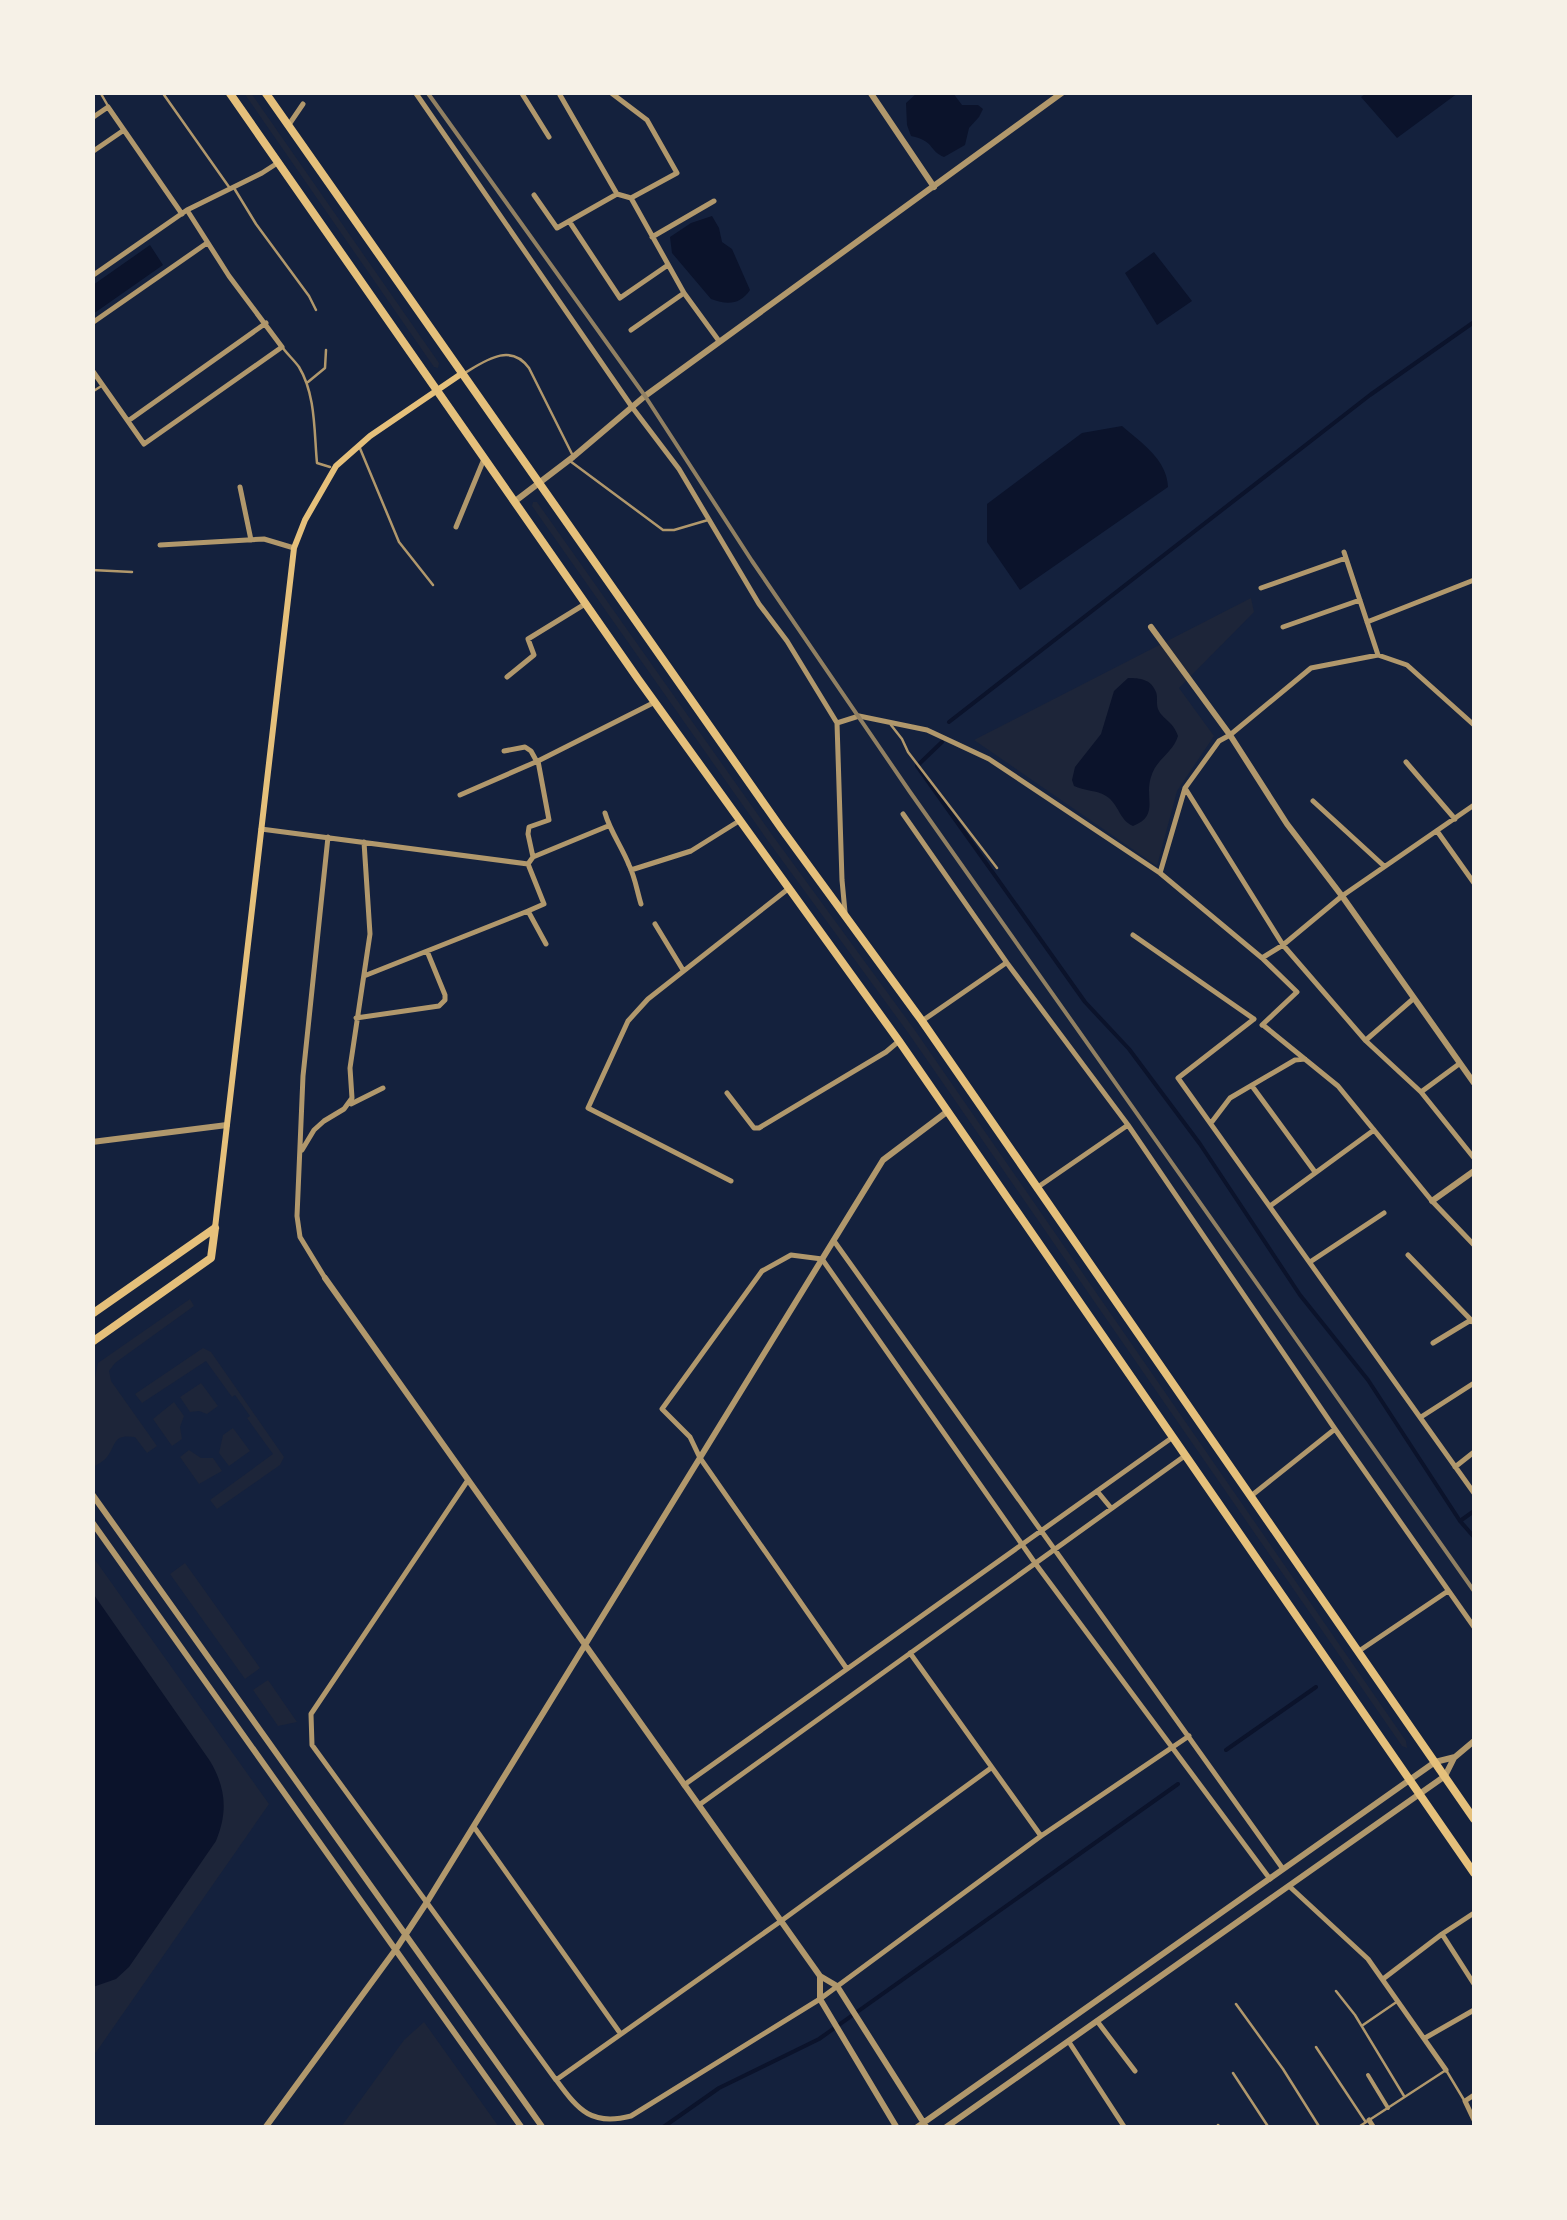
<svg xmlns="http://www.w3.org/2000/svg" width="1567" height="2220" font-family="'DejaVu Sans',sans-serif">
<rect width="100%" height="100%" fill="#14213d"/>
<!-- green -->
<path fill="#1d2539" d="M244 93H251L439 363 438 368 434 367Z
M533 502H537L773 836 914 1029 1406 1741 1407 1748 1402 1746 909 1034 768 841 532 506Z
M1251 598 1254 612 1179 688 1214 736 1177 791 1157 866 974 740Z
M190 1299 194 1306 115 1363 109 1371 111 1381 157 1446 147 1453 135 1437C112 1434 117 1444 107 1457 103 1462 98 1464 93 1467L92 1393 98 1363Z
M203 1348 211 1352 284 1457 280 1465 217 1509 210 1500 273 1454 247 1418 250 1416 235 1395 232 1397 206 1361 142 1403 135 1394Z
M201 1383 218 1406 207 1414 199 1411 190 1412 180 1397Z
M174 1402 184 1416 180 1427 182 1439 172 1446 153 1419Z
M233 1428 250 1451 229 1466 219 1453 223 1435Z
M189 1450 201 1458H213L222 1471 199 1484 180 1457Z
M93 1557 269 1804 92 2058Z
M185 1563 260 1668 245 1679 170 1574Z
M268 1680 297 1722 278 1726 253 1690Z
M424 2022 499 2127H341L404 2040Z"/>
<!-- water -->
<path fill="#0b132b" d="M1368 92H1458V93L1397 138 1361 97Z
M917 93H953L962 105H978L983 109 979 117 969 128 965 145 944 157C928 150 935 141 911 136L907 125 906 103Z
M712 216 719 228 722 242 732 249 750 290C740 305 727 305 711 299L672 253 670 237 691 223Z
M150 245 163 265 93 314V285Z
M1154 252 1192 301 1157 325 1125 273Z
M1122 426C1142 443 1167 460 1168 487L1020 590 987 542V504L1082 433Z
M1128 678C1140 678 1151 679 1156 692 1158 697 1156 704 1158 709 1162 719 1173 721 1178 736 1173 753 1156 759 1151 777 1144 798 1160 815 1133 826 1119 820 1119 804 1106 796 1097 790 1084 791 1074 786L1072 780 1075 767 1101 734 1114 691Z
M92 1592 210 1761C226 1788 228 1812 216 1841L129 1967 116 1979 93 1987Z"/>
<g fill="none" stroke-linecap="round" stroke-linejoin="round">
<!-- stream -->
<path stroke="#0b132b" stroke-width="4" d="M949 722 1370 395 1474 322
M942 742 917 766 1085 1002 1129 1049 1200 1144 1300 1295 1368 1380 1460 1521 1474 1537
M1460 1521 1474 1511
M1226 1750 1316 1687
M662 2128 719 2088 819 2039 1178 1784"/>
<!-- service -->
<path stroke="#b1986c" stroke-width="2.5" d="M100 92 108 106
M162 92 229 187
M234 188 256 224 309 296 316 310
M283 348C288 355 294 360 299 367 316 395 314 432 317 463L330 467
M463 374C485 361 510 342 529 368L572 454
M308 382 325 368 326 350
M92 392 103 385
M359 446 399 542 433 585
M570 461 663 530H674L708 520
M92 570 132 572
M891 725 902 739 908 752 997 868
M1336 1991 1355 2015 1404 2096
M1236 2004 1283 2069 1320 2128
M1363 2025 1398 2001
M1316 2047 1365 2121
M1233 2073 1269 2128
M1218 2125 1221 2128
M1357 2128 1446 2070 1464 2100"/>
<!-- pedestrian -->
<path stroke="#b1986c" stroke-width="4" d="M1368 2075 1388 2108"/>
<!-- minor -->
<path stroke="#b1986c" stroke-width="5" d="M415 92 632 407 679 469 759 604 787 641 837 723
M521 92 549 137
M610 92 647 120 677 173 631 198 684 293 719 341
M560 95 617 194
M92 118 108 107 182 214
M288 126 303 104
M92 152 124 130
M534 195 557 228 617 194 631 198
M569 221 620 298 668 265
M652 237 714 201
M92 276 187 210 262 173 276 164
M92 323 207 243
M631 330 684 293
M92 370 144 444 282 347 229 276 187 210
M128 421 266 323
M240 487 251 540
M456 527 484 459
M160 545 264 539 294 548
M1344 552 1378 655
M1261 588 1346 558
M1367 622 1474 580
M1283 627 1360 600
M1378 655 1407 665 1474 725
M507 677 534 655 528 639 585 604
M504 751 525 747 531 751 537 762
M1406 762 1455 819
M1185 788 1283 945 1366 1041 1421 1092 1474 1158
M460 795 538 761
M1313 801 1384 866
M605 813C610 831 622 847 629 865 635 877 637 891 641 904
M903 814 1007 963 1128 1125 1335 1429 1474 1627
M261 829 528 864
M1437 831 1474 883
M533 857 608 826
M528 864 533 857 528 834 529 827 549 820 538 761 655 702
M528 864 544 904 528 911 546 944
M631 870 691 851 739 821
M1160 873 1185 788 1219 741 1230 735 1311 668 1378 655
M845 912 842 880 837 723 859 716 927 730 989 759 1160 873 1262 958 1297 992 1262 1025
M655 924 683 970
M1133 935 1254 1019
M1262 958 1283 945 1342 896 1474 805
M364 976 528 911
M356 1018 439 1006 445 1000V995L427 951
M1254 1019 1178 1078 1474 1493
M922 1021 1006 963
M1263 1025 1338 1086 1432 1201 1474 1245
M1366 1040 1413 999
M1252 1086 1315 1172
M1421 1092 1459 1064
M727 1093 754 1128H759L886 1052 899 1041
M351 1104 383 1088
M1211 1123 1230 1098 1295 1060 1305 1059
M302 1150 314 1130 324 1121 344 1109 352 1098 350 1068 370 934 364 842
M731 1181 588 1108 628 1021 648 999 788 889
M1038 1187 1128 1125
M1270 1206 1374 1130
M834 1241 1283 1869
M1408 1255 1474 1323
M1310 1262 1384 1213
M325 1278 300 1237 297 1216 303 1076 328 837
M1433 1343 1471 1320
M1421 1417 1474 1383
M1455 1467 1474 1452
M468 1480 311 1714 312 1745 556 2080 781 1921 991 1768
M1097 1491 1111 1508
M1251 1496 1335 1429
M1359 1651 1448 1591
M910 1653 1041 1836
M847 1669 700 1458 690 1437 662 1409 762 1271 791 1255 822 1259 1035 1563 1270 1879
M684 1785 1173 1437
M699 1805 1186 1455
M474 1827 620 2033
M1289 1886 1368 1959 1446 2070
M1442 1934 1474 1984
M1383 1979 1442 1934 1474 1913
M1097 2021 1135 2071
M1425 2038 1474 2010
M1069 2042 1125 2128
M557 2081C579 2111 592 2126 631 2116L820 1999 1041 1836 1189 1736
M1474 2095 1465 2101 1474 2120
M1369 2120 1374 2128"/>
<!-- tertiary -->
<path stroke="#b1986c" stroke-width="6" d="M870 92 934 187
M514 502 573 457 645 396 1063 92
M1151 627 1230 735 1287 824 1342 896 1474 1083
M92 1142 227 1125
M1432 1201 1474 1171
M325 1278 820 1976 837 1986 927 2128
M92 1494 543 2128
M92 1522 522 2128
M820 1977V1999L897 2128
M265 2128 396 1949 427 1902 883 1160 948 1111
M916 2128 1435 1762 1455 1757 1474 1741
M945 2128 1445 1776 1454 1758"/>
<!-- secondary -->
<path stroke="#e5c07b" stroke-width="6" d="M215 1228 294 548 305 520 336 466 370 436 461 374"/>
<!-- primary -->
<path stroke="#e5c07b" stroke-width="8" d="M229 92 638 679 899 1041 1474 1873
M265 92 781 828 922 1021 1474 1819
M92 1314 215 1228
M92 1342 211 1258 215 1228"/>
<!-- rail -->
<path stroke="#918062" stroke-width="4" d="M427 92 645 396 752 561 910 792 1474 1591"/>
</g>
<!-- border -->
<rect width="1567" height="2220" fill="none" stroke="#f6f1e7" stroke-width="190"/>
</svg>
